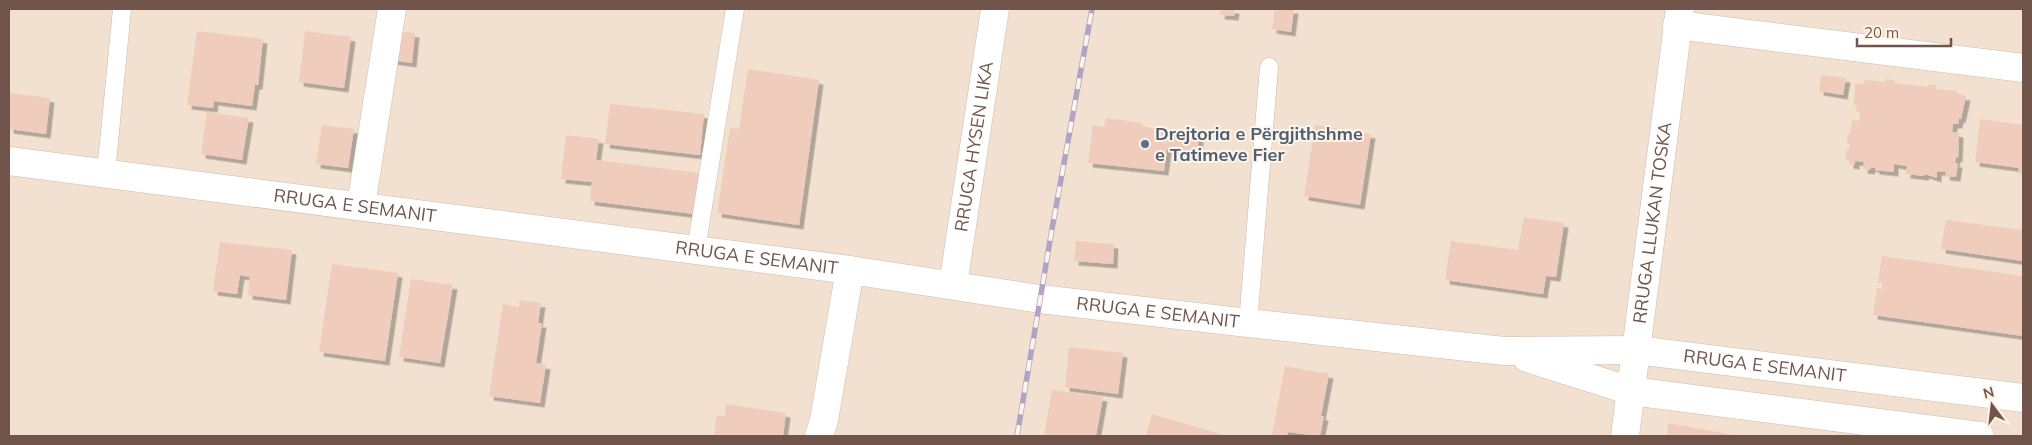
<svg xmlns="http://www.w3.org/2000/svg" width="2032" height="445" font-family="Mulish,sans-serif">
<defs>
<filter id="shadow"><feDropShadow dx="4.5" dy="4.5" stdDeviation="0" flood-color="#0004"/></filter>
</defs>
<rect width="100%" height="100%" fill="#fbf0e2"/>
<!-- residential -->
<path fill="#f2e1d1" d="M9 9H2023V436H9Z"/>
<!-- building -->
<path fill="#efccbb" filter="url(#shadow)" d="M1221 9H1235L1234 16 1220 15Z
M1275 9H1294L1291 32 1272 29Z
M197 31 263 39 258 85H255L252 106 214 101 213 108 187 105Z
M305 31 351 37 344 88 299 82Z
M395 31 415 33 412 63 391 60Z
M748 69 819 80 799 225 717 213 730 128 739 129Z
M1821 75 1846 78 1843 95 1819 91Z
M1886 79 1895 80 1894 83 1928 87V85H1936V89L1958 91 1957 95 1966 96 1961 119 1959 118 1958 124H1953L1952 132 1959 133 1958 158 1956 157 1955 163H1958L1956 177 1945 176 1946 172 1937 171V178L1925 174 1924 176 1906 174 1907 166 1894 164V172L1875 170V168L1871 167 1870 170 1863 169 1864 162 1855 161V165L1849 164V160L1845 159 1847 149 1849 150 1850 144H1847L1848 134 1850 135 1852 120 1859 121 1860 112H1856L1857 106 1854 105 1855 83 1864 84 1865 80 1885 82Z
M9 93 50 98 46 134 9 129Z
M610 104 704 114 700 155 605 144Z
M207 112 249 118 242 160 201 154Z
M1106 118 1143 123 1142 127 1197 134 1199 139 1197 154 1167 149 1164 171 1088 163 1093 125 1104 127Z
M1980 119 2023 125V174L2018 173 2019 168 1975 162Z
M322 125 354 129 348 168 316 164Z
M1315 125 1371 134 1360 205 1304 196Z
M566 135 599 139 596 160 699 173 694 214 590 201 592 182 561 179Z
M1524 217 1564 223 1556 277 1546 276 1543 294 1445 280 1451 241 1518 250Z
M1946 220 2023 230V261L1941 249Z
M1076 241 1114 244 1113 264 1074 261Z
M220 242 292 250 286 300 248 295 250 277 240 275 237 294 213 291Z
M1882 256 2023 276V336L1873 315 1877 288 1882 289 1883 283H1878Z
M332 264 398 273 385 361 319 352Z
M411 279 453 285 440 363 399 357Z
M520 300 541 303 538 323H542L536 363 546 365 540 403 489 396 503 304 519 307Z
M1069 347 1123 353 1118 394 1065 387Z
M1285 366 1329 374 1321 416H1324L1320 436 1288 432 1287 436 1272 435Z
M1052 390 1103 397 1096 436H1044Z
M726 404 786 413 783 436H714L717 415 725 416Z
M1152 414 1227 436H1146Z
M1668 423 1734 435V436H1667Z"/>
<g fill="none" stroke-linecap="round" stroke-linejoin="round">
<!-- service casing -->
<g stroke="#ceb9ad" stroke-width="19">
<path id="service" d="M106 173 122 9
M696 250 735 9
M1248 323 1269 67"/>
</g>
<!-- minor casing -->
<g stroke="#ceb9ad" stroke-width="29">
<g id="minor">
<path d="M1677 25 2023 68"/>
<path d="M361 206 392 9"/>
<path id="s1" d="M953 285 995 9"/>
<path d="M819 436 824 420 850 270"/>
<path id="s2" d="M1625 436 1680 9"/>
</g>
</g>
<!-- secondary casing -->
<g stroke="#d1b8aa" stroke-width="29">
<g id="secondary">
<path id="s3" d="M9 161 850 270 1040 299 1248 323 1504 351 1637 350 2023 398"/>
<path d="M1527 358 1631 391 1980 436"/>
</g>
</g>
<!-- service -->
<use href="#service" stroke="#fff" stroke-width="18"/>
<!-- minor -->
<use href="#minor" stroke="#fff" stroke-width="28"/>
<!-- secondary -->
<use href="#secondary" stroke="#fff" stroke-width="28"/>
<!-- rail casing -->
<g stroke="#b2a2c4" stroke-width="5.5">
<path id="rail" d="M1017 436 1052 229 1092 9"/>
</g>
<!-- rail -->
<use href="#rail" stroke="#fef4e8" stroke-width="4" stroke-dasharray="11" stroke-linecap="butt"/>
</g>
<!-- markers -->
<circle fill="#5c6f8a" stroke="#fef4e8" stroke-width="2" cx="1145" cy="144" r="5"/>
<g text-anchor="middle" stroke-width="4" stroke-linejoin="round" paint-order="stroke">
<!-- service labels -->
<g font-size="18" font-weight="bold" fill="#4e5e75" stroke="#fef4e8" text-anchor="start">
<text x="1155" y="140">Drejtoria e Përgjithshme<tspan x="1155" dy="21">e Tatimeve Fier</tspan></text>
</g>
<!-- street labels -->
<g font-size="18" fill="#72554a" stroke="#fef4e8">
<text dy="6" stroke="none"><textPath href="#s1" startOffset="140">RRUGA HYSEN LIKA</textPath></text>
<text dy="6" stroke="none"><textPath href="#s3" startOffset="349">RRUGA E SEMANIT</textPath></text>
<text dy="6" stroke="none"><textPath href="#s2" startOffset="215">RRUGA LLUKAN TOSKA</textPath></text>
<text dy="6" stroke="none"><textPath href="#s3" startOffset="754">RRUGA E SEMANIT</textPath></text>
<text dy="6" stroke="none"><textPath href="#s3" startOffset="1159">RRUGA E SEMANIT</textPath></text>
<text dy="6" stroke="none"><textPath href="#s3" startOffset="1769">RRUGA E SEMANIT</textPath></text>
</g>
</g>
<!-- border -->
<rect width="2032" height="445" fill="none" stroke="#72554a" stroke-width="20"/>
<!-- north arrow -->
<g transform="translate(1992 405) rotate(345)" stroke="#fef4e8" stroke-width="4" paint-order="stroke">
<path d="M0-4L9 19L0 12L-9 19Z" fill="#72554a"/>
<text y="-8" font-size="14" font-weight="bold" text-anchor="middle" fill="#72554a">N</text>
</g>
<!-- scale -->
<path d="M1857 38v8h94v-8" fill="none" stroke="#72554a" stroke-width="2.5"/>
<text x="1864" y="38" font-size="15" fill="#72554a" stroke="#fef4e8" stroke-width="4" paint-order="stroke">20 m</text>
</svg>
